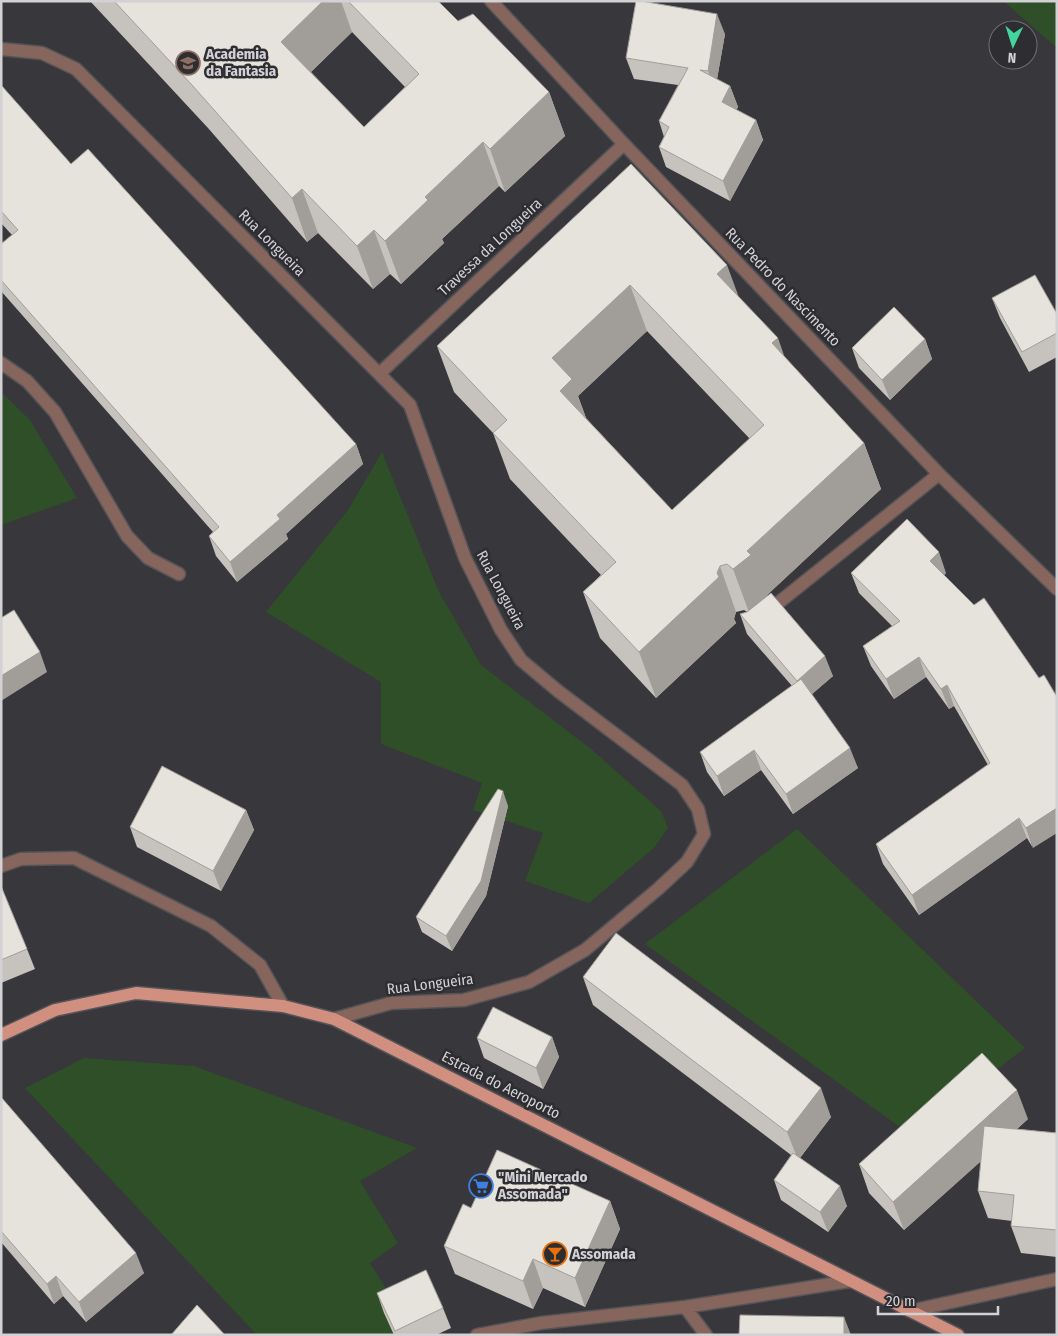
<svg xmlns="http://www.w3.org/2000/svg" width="1058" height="1336" font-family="'Fira Sans Condensed',sans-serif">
<rect width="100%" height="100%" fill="#38373b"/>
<!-- green -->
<path fill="#2f4f28" d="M1003 1H1057V48Z
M1 392 30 420 77 498 1 525Z
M382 452 439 592 481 665 591 749 661 811 668 828 654 848 589 903 525 881 543 833 473 810 482 783 381 744V682L266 612 348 510Z
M797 829 1025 1048 911 1135 645 944Z
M84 1058 194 1066 417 1148 360 1181 398 1243 370 1263 415 1335H257L25 1088Z"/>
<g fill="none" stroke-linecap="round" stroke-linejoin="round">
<!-- minor casing -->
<g stroke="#545357" stroke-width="15">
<path id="minor" d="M491 1 624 144 939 474 1057 589
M1 49 42 53 76 69 410 405 465 558 501 630 521 660 558 691 682 785 698 809 704 834 687 862 658 889 585 950 529 982 464 1000 391 1003 334 1019
M1 363 27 381 55 412 127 536 148 558 179 574
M379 374 624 144
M767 612 939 474
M1 866 21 859 74 858 211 926 260 965 283 1006
M685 1307 706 1335
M910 1311 1057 1279
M477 1335 541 1323 685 1307 850 1281"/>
</g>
<!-- major casing -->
<g stroke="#545357" stroke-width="15">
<path id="major" d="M1 1035 55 1010 136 993 283 1006 334 1019 958 1335"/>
</g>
<!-- minor -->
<use href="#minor" stroke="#85655c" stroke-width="12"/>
<!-- major -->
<use href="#major" stroke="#d18f7f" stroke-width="12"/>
</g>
<!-- wall -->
<path fill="#c6c2bd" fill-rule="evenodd" d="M90 1H438L458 21 549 92 565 136 505 192 499 186 442 239 444 243 401 284 390 274 373 289 318 233 307 242 208 128ZM352 32 405 87 364 127 311 72Z
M725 34 717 79 730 86 738 107 736 110 756 120 763 140 730 201 666 167 659 147 664 137 659 121 678 85 634 79 626 58Z
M1 85 71 164 356 444 363 464 286 534 288 539 237 582 216 556 209 536 213 532 1 291V244L12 235 1 223Z
M631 164 739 297 784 357 864 443 881 489 766 596 833 676 812 694 858 768 793 814 761 770 724 796 707 772 700 752 792 686 747 634 740 614 747 612 744 610 736 612 734 619 736 623 656 698 600 638 583 592 601 575 510 479 493 433 454 392 437 346ZM647 331 750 439 672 510 586 418 578 396Z
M992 298 1057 314V357L1029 372 1000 318Z
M925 339 932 359 890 400 859 368 852 348Z
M851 573H946L944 575 1033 848 1027 838 919 915 883 864 876 844 988 765 954 706 949 709 926 677 894 699 871 666 863 646 892 626 859 593Z
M508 806 486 896 452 951 422 932 416 917Z
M246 810 254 830 221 891 137 847 130 827Z
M1 886 27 949 35 969 1 983Z
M583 977 831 1117 800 1158 847 1206 828 1232 781 1200 774 1180 791 1155 593 1005Z
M552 1037 559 1057 543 1089 484 1058 477 1038Z
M1 1097 144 1273 86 1322 63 1296 54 1304 1 1242Z
M1028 1119 1017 1129 1057 1133V1257L1021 1253 1011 1226 1012 1221 988 1218 978 1191 981 1161 904 1230 869 1193 859 1164Z
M610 1201 620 1229 585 1307 543 1288 533 1309 455 1274 444 1246 471 1208Z
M377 1293 443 1308 451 1328 436 1335H394L384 1313Z"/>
<!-- shaded-wall -->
<path fill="#a19e9a" d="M323 1H341L352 32 297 85 281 42Z
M717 14 725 34 715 91 708 71Z
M730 86 738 107 729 123 722 102Z
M549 92 565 136 505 192 490 149Z
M756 120 763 140 730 201 723 181Z
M483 142 499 186 442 239 444 243 401 284 385 241 425 197Z
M302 189 318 233 307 242 292 198Z
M374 230 390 274 373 289 357 246Z
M727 265 744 311 717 274Z
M630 285 647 331 578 396 589 426 560 391 552 358Z
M778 338 794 384 772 343Z
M925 339 932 359 890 400 882 380Z
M864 443 881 489 766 596 768 601 750 615 733 569 747 551Z
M356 444 363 464 286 534 288 539 237 582 230 562 277 515Z
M939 552 946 573 937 581 930 561Z
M720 566 736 612 734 619 736 623 656 698 639 652 717 573Z
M40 652 47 672 1 701V676Z
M825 656 833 676 804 701 797 681Z
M919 657 926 677 894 699 886 679Z
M947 685 954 706 949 709 941 689Z
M850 748 858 768 793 814 786 794Z
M754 750 761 770 724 796 717 776Z
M503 791 508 806 486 896 452 951 446 936Z
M1057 808V833L1033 848 1026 828Z
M246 810 254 830 221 891 213 871Z
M1019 818 1027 838 919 915 912 895Z
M552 1037 559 1057 543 1089 536 1068Z
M821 1088 831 1117 798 1160 787 1132Z
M1017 1090 1028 1119 904 1230 893 1202Z
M840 1186 847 1206 828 1232 820 1212Z
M610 1201 620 1229 585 1307 575 1278Z
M136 1253 144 1273 86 1322 79 1302Z
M533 1259 543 1288 533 1309 523 1281Z
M56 1276 63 1296 54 1304 47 1284Z
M844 1317 851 1335H844Z"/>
<!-- building -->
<path fill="#e6e2dc" stroke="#a19e9a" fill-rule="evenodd" d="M114 1H323L281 42 364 127 419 74 348 1H438L458 21 473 14 549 92 490 149 483 142 425 197 428 200 385 241 374 230 357 246 302 189 292 198 192 85Z
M636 1H641L717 14 708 71 700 70 730 86 722 102 756 120 723 181 659 147 669 127 659 121 688 68 626 58Z
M1 85 71 164 88 149 356 444 277 515 280 519 230 562 209 536 219 527 1 280V244L18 230 1 211Z
M631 164 727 265 717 274 778 338 772 343 864 443 747 551 751 555 733 569 727 564 720 566 717 573 719 577 639 652 583 592 616 562 493 433 507 420 437 346ZM630 285 764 425 672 510 560 391 572 379 552 358Z
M1035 275 1057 314V333L1022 352 992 298Z
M894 307 925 339 882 380 852 348Z
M907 519 939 552 930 561 974 605 984 598 1039 678 1044 675 1057 697V808L1026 828 1019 818 912 895 876 844 990 763 947 685 941 689 919 657 886 679 863 646 900 621 851 573Z
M771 593 825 656 797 681 740 614 747 612Z
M14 610 40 652 1 676V618Z
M801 679 850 748 786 794 754 750 717 776 700 752Z
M162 766 246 810 213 871 130 827Z
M498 789 503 791 481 881 446 936 416 917Z
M1 886 27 949 1 960Z
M616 933 821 1088 787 1132 583 977Z
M493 1007 552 1037 536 1068 477 1038Z
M982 1053 1017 1090 893 1202 859 1164Z
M1 1097 136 1253 79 1302 56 1276 47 1284 1 1231Z
M984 1126 1057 1133V1230L1011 1226 1014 1195 978 1191Z
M497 1150 610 1201 575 1278 533 1259 523 1281 444 1246 463 1204 471 1208Z
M793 1153 840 1186 820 1212 774 1180Z
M426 1270 443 1308 395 1331 377 1293Z
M197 1305 225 1335H171Z
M740 1315 844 1317V1335H739Z"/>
<!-- icons -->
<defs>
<g id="school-ring" transform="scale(1.25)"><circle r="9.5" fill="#2e2d31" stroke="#8d6e63" stroke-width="1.5"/><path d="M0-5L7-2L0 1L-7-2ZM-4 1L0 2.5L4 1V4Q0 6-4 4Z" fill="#8d6e63"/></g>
<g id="supermarket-ring" transform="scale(1.25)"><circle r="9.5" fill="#2e2d31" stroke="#3f7fe0" stroke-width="1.5"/><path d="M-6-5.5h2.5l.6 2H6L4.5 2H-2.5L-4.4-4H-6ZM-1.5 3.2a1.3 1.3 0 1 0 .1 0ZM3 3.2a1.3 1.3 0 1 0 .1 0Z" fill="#3f7fe0"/></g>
<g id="bar-ring" transform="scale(1.25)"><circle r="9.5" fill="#2e2d31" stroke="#e8710a" stroke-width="1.5"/><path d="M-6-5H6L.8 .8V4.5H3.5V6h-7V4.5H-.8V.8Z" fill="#e8710a"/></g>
</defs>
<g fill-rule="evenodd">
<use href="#school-ring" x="188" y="63"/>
<use href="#supermarket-ring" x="481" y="1186"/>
<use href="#bar-ring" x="555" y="1254"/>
</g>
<g text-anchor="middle" stroke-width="5" stroke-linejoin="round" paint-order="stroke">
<!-- poi labels -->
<g font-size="15" font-weight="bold" fill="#d2d1d4" stroke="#2e2d31" text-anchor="start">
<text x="206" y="59">Academia<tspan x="206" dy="17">da Fantasia</tspan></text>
<text x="498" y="1182">"Mini Mercado<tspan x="498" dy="17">Assomada"</tspan></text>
<text x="572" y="1259">Assomada</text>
</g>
<!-- street labels -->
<g font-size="15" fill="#d2d1d4" stroke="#2e2d31">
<text transform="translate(272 243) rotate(45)" y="5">Rua Longueira</text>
<text transform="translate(490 247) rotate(-43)" y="5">Travessa da Longueira</text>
<text transform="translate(783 287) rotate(46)" y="5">Rua Pedro do Nascimento</text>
<text transform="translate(501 590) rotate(62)" y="5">Rua Longueira</text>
<text transform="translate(430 984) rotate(-7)" y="5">Rua Longueira</text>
<text transform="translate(501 1085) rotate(27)" y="5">Estrada do Aeroporto</text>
</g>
</g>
<!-- border -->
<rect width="1058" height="1336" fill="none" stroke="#d2d1d4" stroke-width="5"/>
<!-- north arrow -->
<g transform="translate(1013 45) rotate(184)"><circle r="24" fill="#2e2d31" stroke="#706f72"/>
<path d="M0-4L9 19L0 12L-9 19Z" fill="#44d49f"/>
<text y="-8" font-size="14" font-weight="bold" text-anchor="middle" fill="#d2d1d4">N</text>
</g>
<!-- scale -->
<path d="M878 1306v8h120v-8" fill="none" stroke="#d2d1d4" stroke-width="2.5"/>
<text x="886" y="1306" font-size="15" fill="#d2d1d4" stroke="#2e2d31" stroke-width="4" paint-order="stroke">20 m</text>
</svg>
